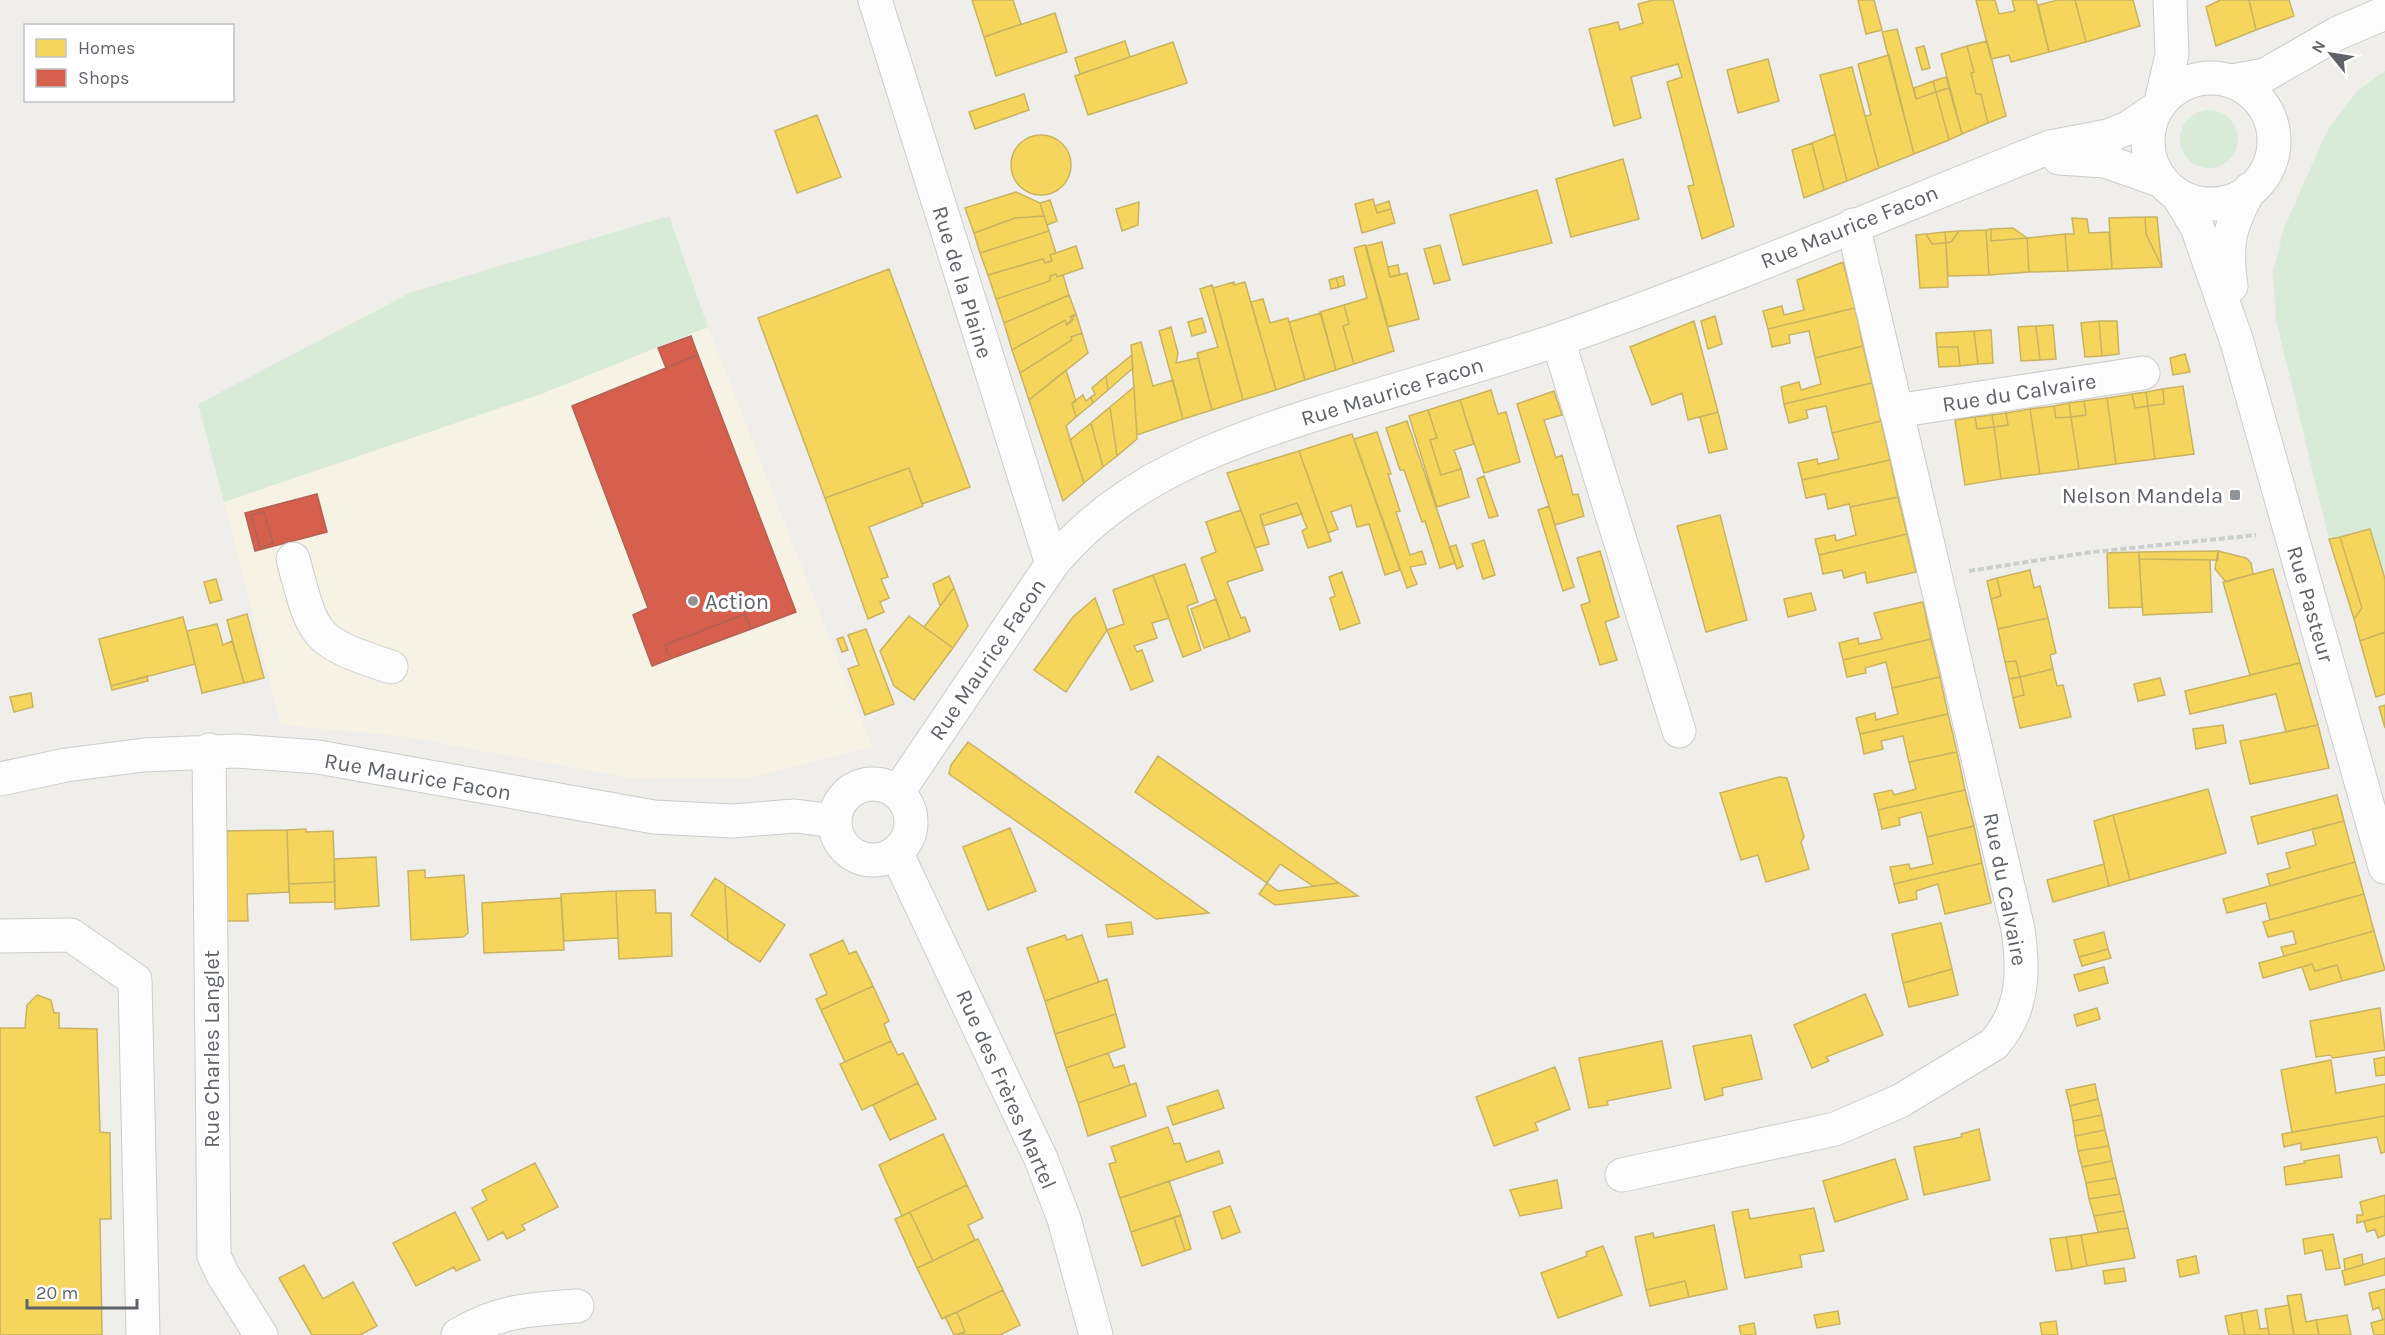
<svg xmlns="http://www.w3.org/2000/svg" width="2385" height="1335" font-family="Karla,sans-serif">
<rect width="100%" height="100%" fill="#efeeea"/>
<!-- commercial -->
<path fill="#f7f3e4" d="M708 327 872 747 754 777 636 779 401 736 281 725 224 502 544 393Z"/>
<!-- green -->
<path fill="#d8ebd6" d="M2385 71V579L2370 529 2329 539 2276 320 2273 272 2284 228 2327 131 2358 90Z
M2180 139a29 29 0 1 1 58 0a29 29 0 1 1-58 0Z
M669 216 708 327 544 393 224 502 198 404 412 292Z"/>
<!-- homes -->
<path fill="#f6d55c" stroke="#c9b360" stroke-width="1.5" d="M972 0H1013L1021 24 984 37Z
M1653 0H1673L1734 226 1702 239 1688 186 1694 185 1667 82 1682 77 1678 64 1631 77 1641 118 1614 126 1589 29 1618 22 1620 30 1643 23 1638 4Z
M1858 0H1874L1882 30 1866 34Z
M1976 0H1995L1999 14 2015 11 2012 0H2036L2049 52 2011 62 2009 55 1991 59Z
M2058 0H2075L2086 42 2049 52 2038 5Z
M2075 0H2133L2140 26 2086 42Z
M2220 0H2249L2256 30 2216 46 2206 7Z
M2249 0H2289L2294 16 2256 30Z
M1055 13 1067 52 996 76 984 37Z
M1897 29 1916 99 1936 92 1949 140 1914 154 1882 32Z
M1125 41 1130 57 1080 74 1075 58Z
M1987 41 2006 116 1988 123 1981 94H1976L1971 73 1974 72 1967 46Z
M1173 42 1187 83 1088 115 1075 76Z
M1924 46 1930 68 1922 70 1916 48Z
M1967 46 1974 72 1971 73 1976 94H1981L1988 123 1962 134 1941 54Z
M1889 55 1914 154 1879 168 1865 116 1871 115 1858 64Z
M1768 59 1779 101 1738 113 1727 70Z
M1852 67 1879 168 1847 181 1820 75Z
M1946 77 1949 88 1936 92 1933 81Z
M1933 81 1936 92 1916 99 1914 88Z
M1949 88 1962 134 1949 140 1936 92Z
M1024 94 1029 110 975 129 969 112Z
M817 115 841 177 797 193 775 131Z
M1835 134 1847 181 1824 190 1812 143Z
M1011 165a30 30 0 1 1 60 0a30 30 0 1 1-60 0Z
M1812 143 1824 190 1804 198 1792 150Z
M1623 159 1639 219 1571 237 1556 179Z
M1537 190 1552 243 1463 265 1450 215Z
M1016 192 1040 203 1044 216 1015 218 974 233 965 208Z
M1373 199 1377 213 1391 209 1395 223 1362 233 1355 204Z
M1050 200 1057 221 1047 225 1040 203Z
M1389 201 1391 209 1377 213 1375 206Z
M1139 202 1138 225 1122 231 1116 209Z
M1044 216 1049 231 980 253 974 233 1015 218Z
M2145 217H2157L2162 267 2146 234Z
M2145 217 2146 234 2162 267 2112 269 2109 218Z
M2072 218 2087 219 2089 233 2109 232 2112 269 2068 271 2065 234H2074Z
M2013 228 2027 238 1991 241V229Z
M1991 229V241L2027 238 2029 272 1989 275 1986 230Z
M1986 230 1989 275 1948 276 1946 243 1951 242 1959 231Z
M1049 231 1056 253 1050 255 1052 261 1045 263 1043 259 988 275 980 253Z
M1959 231 1951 242 1946 243 1945 232Z
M1945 232 1946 243 1932 244 1926 234Z
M1926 234 1932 244 1946 243 1948 287 1920 288 1916 235Z
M2065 234 2068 271 2029 272 2027 238Z
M1382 242 1390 277 1407 273 1419 319 1388 327 1366 246Z
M1365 245 1394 351 1354 364 1343 326 1349 324 1344 305 1367 298 1354 248Z
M1440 245 1450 280 1434 284 1424 249Z
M1076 246 1083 268 1057 277 1056 274 1050 276V281L996 299 988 275 1043 259 1045 263 1052 261 1050 255Z
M1843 262 1855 308 1768 329 1763 311 1782 306 1784 315 1804 310 1797 280Z
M1398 265 1400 275 1390 277 1388 267Z
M889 269 970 487 922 504 909 468 825 498 758 318Z
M1056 274 1057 277 1063 275 1069 295 1004 323 996 299 1050 281V276Z
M1343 276 1345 285 1339 287 1336 278Z
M1336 278 1339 287 1331 289 1329 280Z
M1234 282V285L1245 282 1276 390 1243 400 1213 288Z
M1212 285 1243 400 1212 410 1197 353 1218 347 1200 289Z
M1069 295 1076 314 1070 317 1073 320 1067 325 1065 320 1012 350 1004 323Z
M1263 299 1270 323 1288 318 1305 380 1276 390 1251 302Z
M1344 305 1349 324 1343 326 1354 364 1336 370 1320 312Z
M1855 308 1863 346 1815 358 1809 331 1789 335 1790 343 1772 347 1768 329Z
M1321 313 1336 370 1305 380 1289 322Z
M1076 314 1082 333 1071 337 1072 340 1020 373 1012 350 1065 320 1067 325Z
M1715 316 1722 344 1708 349 1701 321Z
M1202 318 1206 332 1192 336 1188 322Z
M1694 321 1718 412 1688 420 1682 393 1652 405 1630 347Z
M2099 321H2117L2119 354 2102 356Z
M2099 321 2102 356 2085 357 2081 323Z
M2053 325 2056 359 2040 360 2036 326Z
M2036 326 2040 360 2021 361 2018 327Z
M1171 327 1178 353 1176 363 1198 358 1212 410 1183 419 1159 331Z
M1991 330 1993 363 1978 364 1974 331Z
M1974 331 1978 364 1960 366 1958 347H1937L1936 333Z
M1082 333 1088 353 1029 400 1020 373 1072 340 1071 337Z
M1141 342 1153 386 1173 380 1183 419 1137 435 1131 345Z
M1863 346 1872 383 1784 404 1781 387 1799 382 1801 390 1821 384 1815 358Z
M1937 347H1958L1960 366 1939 367Z
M2185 354 2190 372 2173 375 2170 358Z
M1132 355 1133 368 1108 390 1106 376Z
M1066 370 1076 401 1072 403 1076 417 1066 426 1084 483 1063 501 1029 400Z
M1106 376 1108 390 1093 403 1091 397 1095 394 1092 388Z
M1872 383 1881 421 1832 433 1826 406 1806 410 1808 418 1789 423 1784 404Z
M2183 386 2194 454 2155 459 2148 406 2164 404 2163 389Z
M1134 387 1137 439 1117 456 1110 407Z
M2163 389 2164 404 2148 406 2146 392Z
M1491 390 1498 414 1506 412 1520 462 1484 473 1460 400Z
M1554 391 1562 415 1544 420 1556 458 1562 455 1573 495 1578 494 1584 516 1555 525 1517 404Z
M2146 392 2148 406 2135 408 2132 394Z
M2132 394 2135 408 2148 406 2155 459 2116 464 2107 398Z
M1083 395 1086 401 1091 397 1093 403 1076 417 1072 403Z
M2107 398 2116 464 2079 469 2071 417 2086 415 2084 401Z
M1460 400 1474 444 1454 450 1461 469 1441 475 1430 440 1437 438 1428 410Z
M2084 401 2086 415 2071 417 2069 403Z
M2069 403 2071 417 2056 418 2054 406Z
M2054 406 2056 418 2071 417 2079 469 2040 474 2030 409Z
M1110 407 1117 456 1103 467 1091 423Z
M2030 409 2040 474 2001 479 1994 427 2008 425 2006 413Z
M1428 410 1437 438 1430 440 1441 475 1461 469 1469 497 1437 507 1409 416Z
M1718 412 1727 449 1709 453 1700 417Z
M2006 413 2008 425 1994 427 1992 415Z
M1992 415 1994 427 1977 429 1975 417Z
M1975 417 1977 429 1994 427 2001 479 1965 485 1955 420Z
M1407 421 1455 563 1440 568 1425 521 1422 522 1404 470H1400L1386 428Z
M1881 421 1890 460 1802 480 1798 463 1817 459 1818 464 1839 459 1832 433Z
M1091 423 1103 467 1084 483 1070 440Z
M1377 432 1391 474H1388L1400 511 1396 512 1410 555 1422 551 1426 564 1410 567 1417 584 1407 588 1354 439Z
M1352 434 1400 570 1385 575 1369 524 1357 527 1351 505 1331 512 1338 529 1328 533 1299 451Z
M1299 451 1331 541 1308 548 1302 531 1307 528 1297 503 1260 515 1269 544 1255 548 1227 473Z
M1890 460 1898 497 1850 507 1849 504 1828 509 1825 494 1806 498 1802 480Z
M909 468 923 506 869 527 888 577 881 579 889 598 880 602 884 612 868 619 825 498Z
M1484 476 1498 516 1489 518 1477 479Z
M1898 497 1907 534 1819 555 1815 539 1835 535 1836 541 1856 535 1850 507Z
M1297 503 1302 514 1263 526 1260 515Z
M1549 506 1574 587 1563 591 1538 510Z
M1241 510 1263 570 1227 582 1241 618 1245 617 1250 631 1230 639 1201 558 1216 552 1206 522Z
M1720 515 1747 620 1706 632 1677 526Z
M2370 529 2385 579V632L2360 641 2354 619 2362 608 2340 537Z
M1907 534 1916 572 1867 583 1865 572 1844 578 1842 570 1823 574 1819 555Z
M2340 537 2362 608 2354 619 2329 539Z
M1484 540 1495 575 1483 579 1472 544Z
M1456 545 1463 566 1457 569 1449 547Z
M1600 551 1619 617 1605 622 1617 660 1600 665 1581 605 1590 602 1577 558Z
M2218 551V560L2139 559V552Z
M2218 551 2246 558 2251 563 2253 574 2226 582 2215 569Z
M2139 552 2142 607 2109 608 2107 553Z
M2139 559 2210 560 2212 612 2143 615Z
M1185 564 1198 602 1187 606 1201 650 1183 657 1153 575Z
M2273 569 2300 663 2250 675 2223 582Z
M2030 570 2034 588 2040 586 2048 618 1998 629 1991 599 2001 596 1997 578Z
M1342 572 1360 623 1340 630 1330 598 1335 596 1329 577Z
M1153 575 1169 618 1152 623 1157 638 1134 646 1137 652 1142 650 1153 681 1131 690 1107 630 1124 624 1113 590Z
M949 576 954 588 940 606 933 584Z
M1997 578 2001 596 1991 599 1987 581Z
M216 579 222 600 210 603 204 582Z
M954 588 968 626 953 648 924 627Z
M1811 593 1816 610 1788 617 1784 599Z
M1095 598 1107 630 1066 692 1034 670 1073 617Z
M1216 599 1230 639 1204 648 1191 609Z
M1923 602 1931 639 1843 660 1839 643 1858 638 1859 644 1882 639 1874 613Z
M247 614 264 678 244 683 227 620Z
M909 616 953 648 914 700 894 686 880 651Z
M183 617 195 664 111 686 99 639Z
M2048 618 2056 653 2050 655 2053 669 2020 677 2016 661 2005 662 1998 629Z
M217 624 223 645 232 641 244 683 202 693 187 631Z
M866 629 894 704 865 715 848 669 859 665 848 635Z
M2385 632V694L2376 697 2360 641Z
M843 637 848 650 842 652 837 639Z
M1931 639 1940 677 1892 688 1886 662 1865 668 1866 673 1847 677 1843 660Z
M2016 661 2020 677 2009 679 2005 662Z
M2300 663 2318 725 2286 732 2276 694 2190 714 2185 691Z
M2053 669 2057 686 2063 685 2071 717 2020 728 2013 698 2024 695 2020 677Z
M147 676 148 681 112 690 111 686Z
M1940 677 1948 714 1860 734 1856 718 1875 713 1876 720 1898 714 1892 688Z
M2020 677 2024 695 2013 698 2009 679Z
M2160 678 2165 695 2138 701 2134 684Z
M31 693 33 707 14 712 10 697Z
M2385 705V728L2379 707Z
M1948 714 1957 752 1909 762 1903 736 1881 741 1883 749 1864 754 1860 734Z
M2223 725 2226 743 2196 749 2193 729Z
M2318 725 2329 768 2250 784 2240 741Z
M968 742 1209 913 1156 919 949 774 951 765Z
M1957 752 1965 790 1878 810 1874 794 1892 790 1894 795 1916 789 1909 762Z
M1158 756 1339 883 1313 886 1280 864 1267 883 1135 792Z
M1779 777 1787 778 1804 837 1801 842 1809 869 1766 882 1758 855 1741 860 1720 793Z
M2208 789 2226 853 2130 880 2113 815Z
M1965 790 1974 826 1927 837 1921 812 1899 818 1900 825 1882 829 1878 810Z
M2337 795 2344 821 2258 844 2251 817Z
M2113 815 2130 880 2109 886 2094 821Z
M2344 821 2355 862 2270 886 2267 874 2290 868 2286 853 2316 845 2312 829Z
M1974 826 1982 863 1894 884 1890 867 1909 864 1910 869 1933 864 1927 837Z
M1010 828 1036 891 988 910 963 847Z
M306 829V832L333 831 335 882 289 884 287 830Z
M287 830 289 892 247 894 248 921H227V831Z
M376 857 379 906 335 909 334 859Z
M2355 862 2364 894 2270 920 2266 903 2227 913 2223 899Z
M1982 863 1991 903 1945 914 1938 884 1916 891 1917 899 1899 903 1894 884Z
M2104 864 2109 886 2053 902 2047 880Z
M425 870V878L464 875 468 933 463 937 411 940 408 871Z
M715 878 725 885 728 941 691 915Z
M335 882V902L290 903 289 884Z
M1267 883 1278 891 1339 883 1358 896 1275 905 1259 894Z
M725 885 785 925 760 962 728 941Z
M655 890 656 913H671L672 956 619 959 616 891Z
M616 891 618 938 564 941 561 894Z
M2364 894 2374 931 2284 956 2281 947 2296 944 2293 931 2268 937 2263 922Z
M561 898 564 950 484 953 482 903Z
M1131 922 1133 934 1108 937 1106 925Z
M1941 923 1952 969 1903 983 1892 934Z
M2374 931 2385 970 2342 981 2337 965 2315 971 2312 964 2263 978 2259 963Z
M2104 932 2108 949 2079 957 2074 940Z
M1065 935 1067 940 1082 935 1099 982 1045 1001 1027 948Z
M843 940 849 954 856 951 873 986 821 1010 816 999 827 994 810 955Z
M2108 949 2111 958 2082 966 2079 957Z
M2312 964 2315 971 2337 965 2342 981 2310 990 2302 967Z
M2104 967 2108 983 2079 991 2074 975Z
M1952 969 1958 995 1909 1007 1903 983Z
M1107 979 1116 1014 1055 1034 1045 1001Z
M873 986 889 1021 884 1024 891 1041 845 1062 821 1010Z
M1865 994 1883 1035 1826 1057 1829 1061 1812 1068 1794 1025Z
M37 995 51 1000 54 1013H59V1028L97 1029 100 1132 110 1133 111 1219H100L102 1335H0V1028H25L27 1005Z
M2097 1008 2100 1019 2077 1026 2074 1015Z
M2380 1008 2385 1050 2333 1058 2330 1055 2316 1057 2310 1021Z
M1116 1014 1125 1047 1066 1068 1055 1034Z
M1751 1035 1762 1079 1722 1088 1723 1095 1705 1100 1693 1046Z
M891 1041 898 1055 903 1053 918 1083 862 1110 840 1064Z
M1662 1041 1671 1088 1607 1101 1608 1105 1589 1108 1579 1058Z
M1108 1053 1114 1068 1124 1065 1130 1085 1078 1103 1066 1068Z
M2385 1057V1075L2376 1076 2374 1059Z
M2331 1060 2336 1093 2385 1084V1116L2292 1132 2281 1070Z
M1555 1067 1570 1109 1535 1123 1538 1130 1494 1146 1476 1097Z
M918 1083 936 1119 890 1140 873 1105Z
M1136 1083 1146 1116 1088 1136 1078 1103Z
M2095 1084 2098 1099 2070 1106 2066 1090Z
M1218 1090 1224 1108 1173 1125 1167 1107Z
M2098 1099 2102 1115 2073 1121 2070 1106Z
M2102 1115 2105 1130 2075 1136 2073 1121Z
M2385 1116V1152L2381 1153 2377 1137 2301 1150V1143L2284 1147 2282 1134Z
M1168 1127 1174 1144 1180 1143 1186 1162 1219 1151 1223 1163 1120 1198 1109 1164 1116 1162 1111 1147Z
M1979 1129 1990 1180 1924 1195 1914 1147 1962 1137 1961 1134Z
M2105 1130 2109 1146 2078 1151 2075 1136Z
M943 1134 967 1185 902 1216 879 1165Z
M2109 1146 2112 1161 2082 1167 2078 1151Z
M2339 1155 2342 1177 2286 1185 2284 1167 2305 1163 2304 1161Z
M1895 1159 1908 1199 1835 1222 1823 1181Z
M2112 1161 2116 1178 2086 1183 2082 1167Z
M535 1163 558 1207 522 1225 525 1230 507 1239 503 1232 488 1240 472 1208 487 1200 482 1190Z
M2116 1178 2120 1194 2089 1199 2086 1183Z
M1557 1180 1562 1208 1520 1216 1510 1190Z
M1169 1181 1181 1215 1131 1232 1120 1198Z
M967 1185 983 1218 968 1225 975 1240 933 1261 910 1212Z
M2120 1194 2124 1211 2094 1216 2089 1199Z
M2385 1195V1216L2357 1223V1215H2363L2360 1202Z
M1230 1206 1240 1232 1222 1239 1213 1212Z
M1814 1208 1824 1251 1800 1255 1802 1267 1745 1278 1732 1212 1748 1209 1750 1219Z
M2124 1211 2128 1228 2098 1232 2094 1216Z
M455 1212 480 1260 456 1271 454 1267 416 1286 393 1243Z
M910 1212 933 1261 917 1268 895 1219Z
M1181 1215 1191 1249 1185 1251 1174 1218Z
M2385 1216V1235L2378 1238 2375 1229 2367 1232 2364 1221Z
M1174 1218 1185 1251 1142 1266 1131 1232Z
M1714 1225 1727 1289 1689 1297 1685 1281 1646 1290 1635 1237 1653 1233 1654 1238Z
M2128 1228 2135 1258 2087 1266 2081 1235Z
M2333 1234 2340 1268 2326 1270 2322 1250 2305 1254 2303 1239Z
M2081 1235 2087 1266 2072 1269 2066 1237Z
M2066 1237 2072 1269 2056 1271 2050 1239Z
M978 1239 1003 1290 942 1319 917 1268Z
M1603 1246 1622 1295 1558 1318 1541 1273 1587 1256 1586 1252Z
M2362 1254 2363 1265 2345 1270 2344 1259Z
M2196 1256 2199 1273 2180 1277 2177 1260Z
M2385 1258V1275L2345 1285 2342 1271Z
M304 1265 323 1299 353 1282 377 1326 360 1335H312L279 1278Z
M2124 1268 2126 1281 2105 1284 2103 1271Z
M1685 1281 1689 1297 1650 1306 1646 1290Z
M2385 1289V1319L2383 1320 2379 1307 2373 1310 2369 1293Z
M1003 1290 1020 1325 1000 1335H958L965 1332 957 1312Z
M2301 1294 2306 1322 2316 1320 2319 1335H2294L2287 1296Z
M2289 1305 2294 1335H2269L2265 1309Z
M2257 1310 2260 1329 2268 1328 2269 1335H2245L2241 1313Z
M1838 1311 1840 1324 1817 1328 1814 1315Z
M957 1312 965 1332 954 1335 945 1317Z
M2241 1313 2245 1335H2229L2225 1316Z
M2347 1315 2351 1335H2319L2316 1320Z
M2385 1319V1335H2374L2371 1323Z
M2056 1321 2058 1335H2042L2040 1323Z
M1754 1323 1756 1335H1741L1739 1326Z"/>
<!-- shops -->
<path fill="#d6604d" stroke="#b26155" stroke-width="1.5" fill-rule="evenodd" d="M691 336 698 355 666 368 658 348Z
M698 355 796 612 751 629 745 614 665 645 670 659 652 666 633 615 648 608 572 406Z
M317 494 327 532 255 551 245 513ZM264 512 273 543 260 547 251 515Z
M264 512 273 543 260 547 251 515Z
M745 614 751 629 670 659 665 645Z"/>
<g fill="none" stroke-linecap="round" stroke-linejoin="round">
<!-- minor casing -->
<g stroke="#cbcccc" stroke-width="35">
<path id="minor" d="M875 0 1052 564
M2148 141a63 63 0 1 1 126 0a63 63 0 1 1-126 0Z
M2232 81 2265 75 2338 33 2385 13
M2161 102 2172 55 2170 0
M2059 158 2105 161 2162 181
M2177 194 2197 227 2237 342 2385 867
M2231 286C2225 244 2229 226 2250 189
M1558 340 1679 731
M1896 411 2143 373
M293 559C314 638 312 641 391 667
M209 750 214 1256 223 1275 261 1335
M0 779 66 765 144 755 237 751 318 757 654 817 732 821 795 816 835 821
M835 822a38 38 0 1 1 76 0a38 38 0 1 1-76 0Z
M898 792 1052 564C1121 480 1219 445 1319 413 1399 388 1481 366 1560 339 1725 281 1887 212 2050 147L2108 136 2128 128 2156 109
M896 852 1041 1159 1064 1219 1096 1335
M0 936 71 935 135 980 143 1335
M1622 1175 1835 1129 1900 1101 1994 1044C2024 1009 2024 972 2018 929L1853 225
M458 1335C498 1311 531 1309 577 1306"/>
</g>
<!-- path -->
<path stroke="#cacfcc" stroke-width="4" stroke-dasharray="6 3" stroke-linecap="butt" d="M1969 571 2084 553 2256 535"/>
<!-- minor -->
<use href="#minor" stroke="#fdfcfc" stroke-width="33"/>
</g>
<!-- markers -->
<g fill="#919496" stroke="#fff" stroke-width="2">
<rect x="2229" y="489" width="12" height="12" rx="3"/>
<circle cx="693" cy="601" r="6"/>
</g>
<g text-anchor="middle" stroke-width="6" stroke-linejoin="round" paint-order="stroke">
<!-- street labels -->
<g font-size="22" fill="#5f6368" stroke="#fff">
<text transform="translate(1849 226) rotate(-22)" y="8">Rue Maurice Facon</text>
<text transform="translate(963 282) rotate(73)" y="8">Rue de la Plaine</text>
<text transform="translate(1392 391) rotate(-17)" y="8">Rue Maurice Facon</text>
<text transform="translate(2019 392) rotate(-9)" y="8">Rue du Calvaire</text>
<text transform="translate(2311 604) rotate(74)" y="8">Rue Pasteur</text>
<text transform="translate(987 659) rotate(-56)" y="8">Rue Maurice Facon</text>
<text transform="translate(418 776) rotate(10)" y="8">Rue Maurice Facon</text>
<text transform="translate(2006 889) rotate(79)" y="8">Rue du Calvaire</text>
<text transform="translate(211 1049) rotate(-90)" y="8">Rue Charles Langlet</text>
<text transform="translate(1007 1089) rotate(66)" y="8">Rue des Frères Martel</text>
</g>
<!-- poi labels -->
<g font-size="22" fill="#5f6368" stroke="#fff" text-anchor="end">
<text x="2223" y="503">Nelson Mandela</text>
<text x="705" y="609" text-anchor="start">Action</text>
</g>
</g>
<!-- legend -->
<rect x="24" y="24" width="210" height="78" fill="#ffffff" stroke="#bfc1c3" stroke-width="1.5"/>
<rect x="36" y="39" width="30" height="18" fill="#f6d55c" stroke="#bfc1c3" stroke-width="1.5"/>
<text x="78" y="54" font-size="18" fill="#5f6368">Homes</text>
<rect x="36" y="69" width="30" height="18" fill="#d6604d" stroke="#bfc1c3" stroke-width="1.5"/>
<text x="78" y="84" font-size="18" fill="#5f6368">Shops</text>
<!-- north arrow -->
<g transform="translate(2331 54) rotate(300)" stroke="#ffffff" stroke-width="4.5" paint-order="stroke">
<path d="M0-4.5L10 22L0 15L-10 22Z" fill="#5f6368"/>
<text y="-9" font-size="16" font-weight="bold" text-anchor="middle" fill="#5f6368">N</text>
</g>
<!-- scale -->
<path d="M27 1299v9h110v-9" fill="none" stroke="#5f6368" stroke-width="3"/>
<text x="36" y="1299" font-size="18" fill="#5f6368" stroke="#ffffff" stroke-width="4.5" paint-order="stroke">20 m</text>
</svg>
